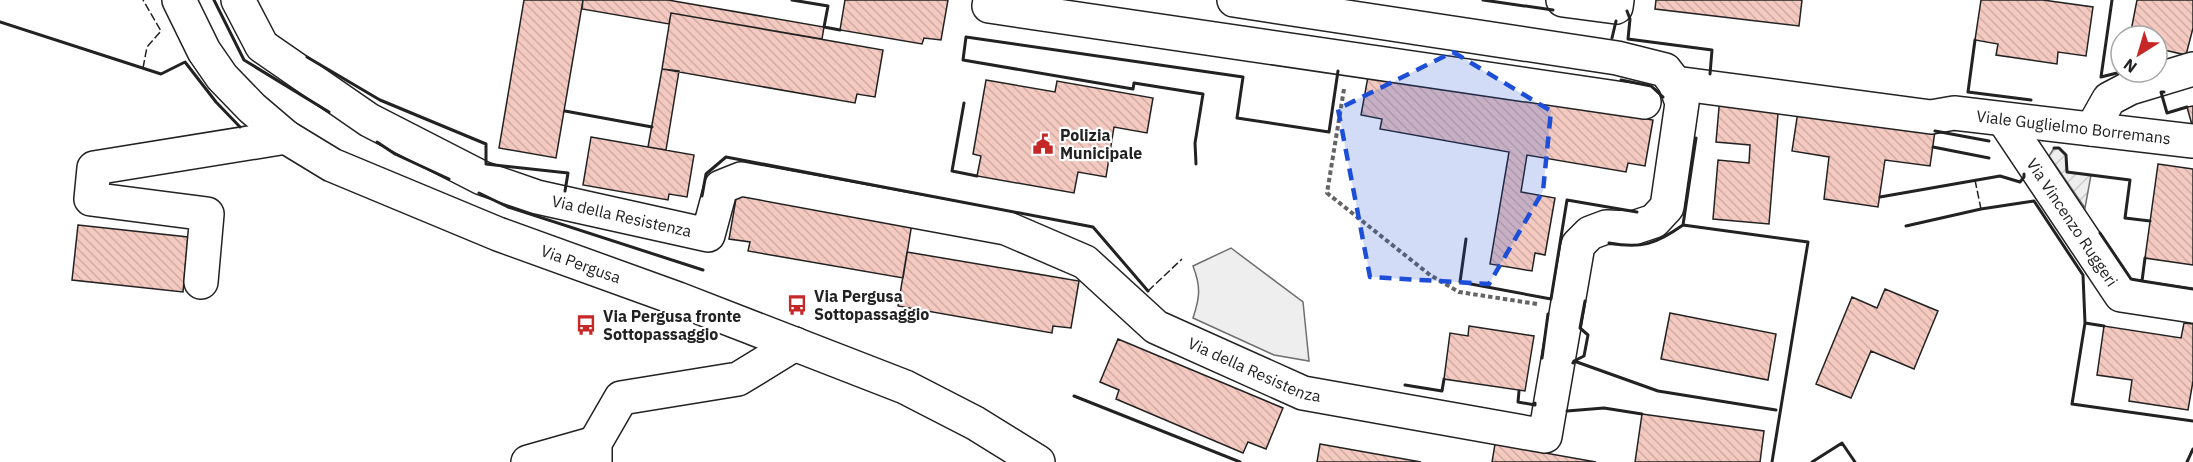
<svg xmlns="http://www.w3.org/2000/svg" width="2193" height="462" font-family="'IBM Plex Sans',sans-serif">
<defs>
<pattern id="garden-furrows" width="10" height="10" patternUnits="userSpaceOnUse" patternTransform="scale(1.5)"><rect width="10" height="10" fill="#eee"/><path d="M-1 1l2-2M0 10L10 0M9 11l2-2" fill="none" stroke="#ccc"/></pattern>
<pattern id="building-back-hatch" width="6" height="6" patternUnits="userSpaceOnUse" patternTransform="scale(1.5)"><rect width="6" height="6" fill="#f3c9c0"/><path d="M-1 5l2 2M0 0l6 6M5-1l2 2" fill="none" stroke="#d0aca5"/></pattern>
</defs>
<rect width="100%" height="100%" fill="#fff"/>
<!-- green -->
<path fill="#eee" stroke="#6f6f6f" stroke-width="1.5" d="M1231 248 1303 302 1309 361 1274 355 1193 318C1200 297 1201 287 1193 266Z"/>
<!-- garden -->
<path fill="url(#garden-furrows)" stroke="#6f6f6f" stroke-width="1.5" d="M2054 148H2059L2066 155 2067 172 2091 175 2085 208 2049 156Z"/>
<!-- building -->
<path fill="url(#building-back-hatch)" stroke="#222" stroke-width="1.5" d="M524 0H583L556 158 499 148Z
M583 0H668L824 27 822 39 671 13 669 24 582 9Z
M845 0H948L941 40 924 38 922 44 840 30Z
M1656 0H1802L1799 26 1655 9Z
M1981 0H2043L2093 7 2086 56 2058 52 2057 64 1996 55 1998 44 1975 40Z
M2137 0H2193V28L2186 55 2164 50 2162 63 2157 62V36H2130Z
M671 13 883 50 875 97 857 94 855 103 662 69Z
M662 69 679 71 666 150 648 147Z
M1369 71 1653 120 1645 166 1628 163 1626 172 1527 155 1521 192 1555 198 1545 255 1535 253 1532 271 1490 264 1509 152 1380 129 1382 119 1361 115Z
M986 80 1055 92 1057 81 1153 98 1147 133 1114 127 1106 177 1078 172 1074 193 977 176 981 156 973 154Z
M1720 96 1779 101 1769 224 1713 219 1718 160 1749 163 1750 145 1716 142Z
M1799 105 1935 131 1930 166 1885 160 1878 207 1824 199 1829 157 1792 151Z
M2193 106V125H2192L2187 107Z
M591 137 694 155 687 197 669 194 668 200 583 185Z
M2158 164 2193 169V265L2145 258Z
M737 193 912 223 903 278 748 251 750 242 729 239Z
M78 225 188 237 183 292 72 280Z
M907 252 1079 281 1071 328 1053 326 1052 333 898 306Z
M1885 289 1938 311 1914 369 1871 351 1851 398 1816 384 1852 297 1877 308Z
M1670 313 1776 334 1768 380 1661 359Z
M2184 323 2193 324V381L2188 410 2129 401 2132 380 2097 375 2104 326 2181 338Z
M1469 326 1534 336 1525 391 1444 379 1450 333 1468 336Z
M1118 339 1283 408 1266 449 1248 442 1243 453 1116 399 1119 390 1100 382Z
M1642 414 1764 431 1760 462H1635Z
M1320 444 1421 462H1317Z
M1495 444 1596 462H1492Z"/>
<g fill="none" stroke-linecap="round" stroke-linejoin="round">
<!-- minor casing -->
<g stroke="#222" stroke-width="36">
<g id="minor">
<path id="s1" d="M238 0 262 46 369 120 482 178 537 197 708 235 721 187 741 179 1006 228 1085 262 1156 327 1303 393 1545 436 1578 245 1590 233 1606 227 1633 228 1654 221 1667 207 1682 103 1675 83 1665 70 1617 58 1234 0"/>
<path d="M990 0 989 6 1644 102"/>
<path d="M1563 0 1616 7 1617 0"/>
<path id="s2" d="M1675 83 1931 117 1954 113 2193 141"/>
<path id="s3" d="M2004 120 2121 295 2193 306"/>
<path d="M2092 129 2109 99 2130 88 2193 69"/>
<path d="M201 282 207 214 91 199 94 168 286 137"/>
<path d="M528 462 595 443"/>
<path d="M595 462V443L621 398 738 379 795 344"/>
</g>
</g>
<!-- major casing -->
<g stroke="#222" stroke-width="36">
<g id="major">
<path id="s4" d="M179 0 204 51 222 77 252 108 286 137 332 165 498 234 678 299 905 387 975 423 1038 462"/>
</g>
</g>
<!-- path -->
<path stroke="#646464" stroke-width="4" stroke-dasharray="4.5 3" stroke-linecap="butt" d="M1344 89 1327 193 1430 275 1459 292 1537 304"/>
<!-- minor -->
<use href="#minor" stroke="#fff" stroke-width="33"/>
<!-- major -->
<use href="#major" stroke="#fff" stroke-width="33"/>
<!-- fence -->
<path stroke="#222" stroke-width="1.5" stroke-dasharray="8 3" stroke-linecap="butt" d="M143 68 147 47 161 31 143 0
M1975 180 1981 209
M1148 291 1182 259"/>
<!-- wall -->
<path stroke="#222" stroke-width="3" d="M214 0 244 60 329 112
M792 0 828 6 824 27 840 30
M1483 0 1553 10
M2112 0 2101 77 2121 72
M1627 11 1630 19 1628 39 1712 50 1710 74
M0 22 161 74 185 62 216 102 240 127
M1612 38 1616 21
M1975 40 1968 92 2031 100
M307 57 380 100 486 144V164L568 173 565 191
M1621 80 1651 86 1663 97
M2164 92H2161L2167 113 2187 107
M964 103 952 171 977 176
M565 111 652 127
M1935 131 1989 141
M377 142 395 154 449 179
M1933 147 1989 158
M2054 148H2059L2066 155 2067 172 2130 180 2125 218 2150 221
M1196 164 1195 143 1203 94 1134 83 1133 89 963 60 966 37 1243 77 1237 118 1329 132 1338 71
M479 193 508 207 703 270
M702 196 706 174 726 157 1093 227 1148 291
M1880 197 2000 176 2020 182 2024 177V174
M1683 225 1808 242 1772 462
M1906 226 1981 209 2034 201 2083 275 2085 323 2072 404 2193 421
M2100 233 2131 279 2142 281 2145 258
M1466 239 1460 282 1551 299 1567 200 1637 212
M1609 243C1642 249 1656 244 1683 225L1696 138
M2142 281 2193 289
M2085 323 2104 326
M1542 358 1548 314
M1574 361 1658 391 1776 410
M1573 363 1574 361 1584 356 1588 335 1580 328 1585 301
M1405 385 1442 391 1444 379
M1519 391 1518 402 1535 405V403
M1074 396 1240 462
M1567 411 1604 408 1642 414
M1812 462 1842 443 1855 462
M2187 462 2193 449"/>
</g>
<!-- marked area -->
<path fill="#1d4ed8" fill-opacity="0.2" stroke="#1d4ed8" stroke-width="4.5" stroke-dasharray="12 8" stroke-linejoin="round" d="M1453 52 1551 111 1543 191 1489 284 1370 277 1338 109Z"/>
<!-- icons -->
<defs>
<g id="civic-bare" transform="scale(1.62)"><path d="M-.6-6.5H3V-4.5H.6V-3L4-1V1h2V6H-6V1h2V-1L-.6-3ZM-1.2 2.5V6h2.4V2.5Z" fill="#c62828" stroke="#fff" stroke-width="2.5" paint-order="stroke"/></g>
<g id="bus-bare" transform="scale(1.62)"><path d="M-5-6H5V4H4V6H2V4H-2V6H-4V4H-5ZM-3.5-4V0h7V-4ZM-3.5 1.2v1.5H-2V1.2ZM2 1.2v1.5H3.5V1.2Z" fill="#c62828" stroke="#fff" stroke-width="2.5" paint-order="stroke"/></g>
</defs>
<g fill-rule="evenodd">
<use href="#civic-bare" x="1043" y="144"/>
<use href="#bus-bare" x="797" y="305"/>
<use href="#bus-bare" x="586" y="325"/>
</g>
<g text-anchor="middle" stroke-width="4.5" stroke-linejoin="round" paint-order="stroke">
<!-- street labels -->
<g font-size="16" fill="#222" stroke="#fff">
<text dy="6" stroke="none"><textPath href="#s2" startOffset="402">Viale Guglielmo Borremans</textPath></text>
<text dy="6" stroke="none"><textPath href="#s1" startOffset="454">Via della Resistenza</textPath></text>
<text dy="6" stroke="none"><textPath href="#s3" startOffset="123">Via Vincenzo Ruggeri</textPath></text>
<text dy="6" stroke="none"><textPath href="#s4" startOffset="498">Via Pergusa</textPath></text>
<text dy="6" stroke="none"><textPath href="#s1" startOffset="1173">Via della Resistenza</textPath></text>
</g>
<!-- poi labels -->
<g font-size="16" font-weight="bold" fill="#222" stroke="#fff" text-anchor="start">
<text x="1060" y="141">Polizia<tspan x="1060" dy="18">Municipale</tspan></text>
<text x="814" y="302">Via Pergusa<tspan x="814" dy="18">Sottopassaggio</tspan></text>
<text x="603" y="322">Via Pergusa fronte<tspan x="603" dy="18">Sottopassaggio</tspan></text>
</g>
</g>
<!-- north arrow -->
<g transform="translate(2139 54) rotate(217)"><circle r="28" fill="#ffffff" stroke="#a7a7a7" stroke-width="1.5"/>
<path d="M0-4.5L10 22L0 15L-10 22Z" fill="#c62828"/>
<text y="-9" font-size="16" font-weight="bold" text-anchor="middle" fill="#222222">N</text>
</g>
</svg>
